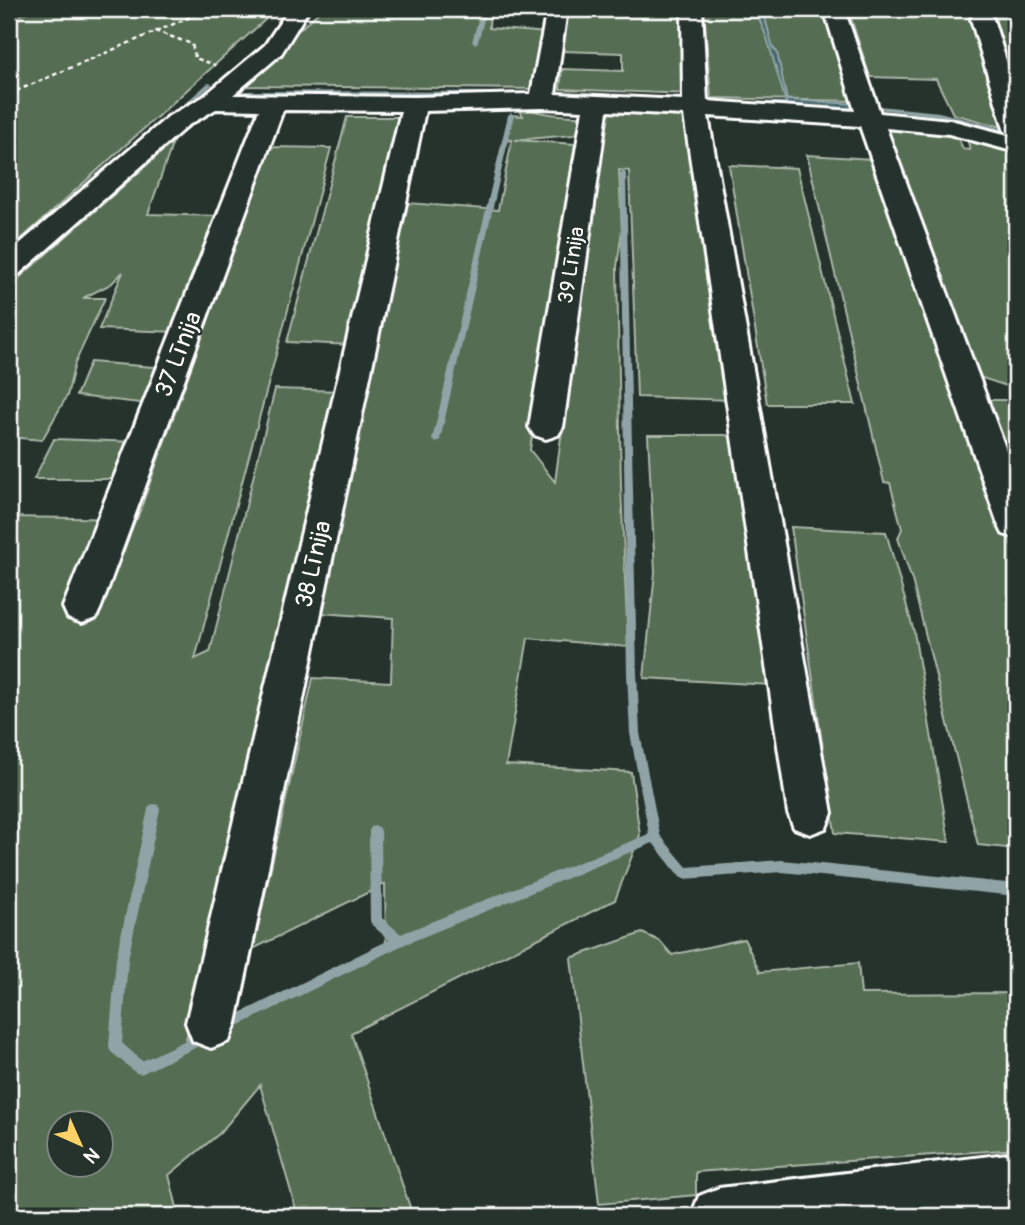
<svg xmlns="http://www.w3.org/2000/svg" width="1025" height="1225" font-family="Pangolin,sans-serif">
<rect width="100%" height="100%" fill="#26332d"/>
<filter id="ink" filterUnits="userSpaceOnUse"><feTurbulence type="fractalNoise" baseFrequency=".0143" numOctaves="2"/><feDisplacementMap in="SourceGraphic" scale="14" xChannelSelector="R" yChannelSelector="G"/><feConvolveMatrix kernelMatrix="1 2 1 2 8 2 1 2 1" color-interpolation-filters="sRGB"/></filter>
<g filter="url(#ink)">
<!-- green -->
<path fill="#556d52" stroke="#aab6a8" stroke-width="2" fill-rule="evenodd" d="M34 9H277L9 250V20Z
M322 9H490L489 28 547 33 538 89 237 86Z
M568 9H684L689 94 560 89 562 69 623 71V53L562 51Z
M704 9H828L856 101 711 98Z
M848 9H967L1013 130 953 114 936 79 870 77Z
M987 9 1016 21V89Z
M519 109C539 111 557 117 578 116L583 122 580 132 573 135 515 140 575 144 530 450 555 482 605 110 692 113 734 400 637 397 629 171 619 170 622 230 617 267 621 486 628 647 528 638 506 765 631 772 640 835 615 900 351 1033 413 1216H298L260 1085 220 1133 169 1175 179 1216H9V517L137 519 270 147 331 148 195 659 210 652 275 389 341 391 293 610 186 1039 386 951 385 884 253 949 313 678 391 682 393 618 320 613 365 391 408 203 498 210 512 140 505 141 511 115 523 116ZM60 1124H102V1166H60Z
M347 117H406L352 345 287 342Z
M885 127 955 131 963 149 970 150 967 138 1016 153V394L1013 388 970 374Z
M173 142 148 214 220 216 177 332 99 329 123 272 111 284 83 298H105L75 363 67 396 42 440 9 437V287Z
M807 155 872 159 882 194 890 196 1016 559V849L978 845 912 580 898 538 902 529 890 483 884 482Z
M729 165 797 168 855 404H767Z
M90 362 166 368 149 404 76 396Z
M984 400H1016V483Z
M648 435H726L743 441 772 685 644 678 655 572Z
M54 439 136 442 124 479H34Z
M791 527 886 532 914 632 949 842 835 833Z
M642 933 660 941 672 955 744 939 760 972 858 963 861 994 1016 993V1149L696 1172V1195L599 1204 571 958Z"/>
<!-- water -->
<path fill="#46686c" stroke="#90a4a7" stroke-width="2" d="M755 9 759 14H764L773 48 777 52 787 100 859 104 856 109 705 102 786 103 767 38Z"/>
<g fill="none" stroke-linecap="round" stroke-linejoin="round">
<!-- stream -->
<path fill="#90a4a7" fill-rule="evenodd" d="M481 9H487L478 42 475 44 472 42Z
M994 9H1000L1016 17V21Z
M208 83 213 84 173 119H169V117Z
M238 91 538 92 541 94 538 96 240 94 237 92Z
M558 91 681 98 684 100 681 102 556 94V92Z
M879 106 939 112 1016 132V134L939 116 877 109 876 108Z
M511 113 514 115 440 440 436 443 432 440 508 115Z
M623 171 626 173 637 674 640 733 660 835 687 867 782 860 1016 884V896L782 872 684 879 680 877 653 843 403 945 228 1031 224 1033 220 1031 218 1027 220 1023 389 940 372 925 370 921 369 831 371 827 375 826 379 827 381 831 382 918 401 934 649 834 630 733 627 674 620 173Z
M154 804 158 805 160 809 128 959 122 1043 142 1061 205 1031 209 1033 211 1037 209 1041 141 1074 136 1073 110 1051 109 1046 116 959 148 809 150 805Z"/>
<!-- minor casing -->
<g stroke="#fff" stroke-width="6">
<path id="minor" d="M289 9H309L281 54 233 95 415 97 531 94 547 9H567L555 94 683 100 682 9H702L707 101 855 111 824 9H844L880 113 950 120 1016 137V152L949 134 886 128 1016 477V538L1003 534 998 524 860 126 708 116 832 813 826 828 810 834 794 828 788 813 684 115 607 111 563 427 558 435 546 439 534 435 529 427 583 110 542 108 425 111 236 1023 229 1041 211 1048 193 1041 186 1023 401 111 283 110 101 607 96 618 82 623 68 618 63 607 259 110 216 109 187 126 19 274 9 277V253L169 116 203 97 265 45Z
M982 13 990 14 993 19 1016 92V136L1007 134 1004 129 971 19 974 14Z
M1016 1153V1209L951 1216H691L699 1196 719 1188Z"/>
</g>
<!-- path -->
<path stroke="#fff" stroke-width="2.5" stroke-dasharray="4.5 3.5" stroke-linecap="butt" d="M155 31 192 44 195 58 215 65
M9 94 209 9"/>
<!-- minor -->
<use href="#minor" fill="#26332d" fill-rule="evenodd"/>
</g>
</g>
<g text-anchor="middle" stroke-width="5" stroke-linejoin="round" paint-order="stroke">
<!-- far-street labels -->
<g font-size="21" fill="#fff" stroke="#26332d">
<text transform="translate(571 265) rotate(-81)" y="7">39 Līnija</text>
</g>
<!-- street labels -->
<g font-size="24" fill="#fff" stroke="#26332d">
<text transform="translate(178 354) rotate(-69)" y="8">37 Līnija</text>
<text transform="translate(313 564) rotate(-77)" y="8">38 Līnija</text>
</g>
</g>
<!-- margin -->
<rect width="1025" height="1225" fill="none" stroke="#26332d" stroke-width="35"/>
<rect x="18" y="18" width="990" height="1190" fill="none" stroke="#fff" stroke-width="2.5" filter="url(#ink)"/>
<!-- north arrow -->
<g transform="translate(80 1144) rotate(135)"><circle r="33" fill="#26332d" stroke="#7d8581" stroke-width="2"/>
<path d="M0-5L12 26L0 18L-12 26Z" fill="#ffd166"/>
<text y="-10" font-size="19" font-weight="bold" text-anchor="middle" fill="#ffffff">N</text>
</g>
</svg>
